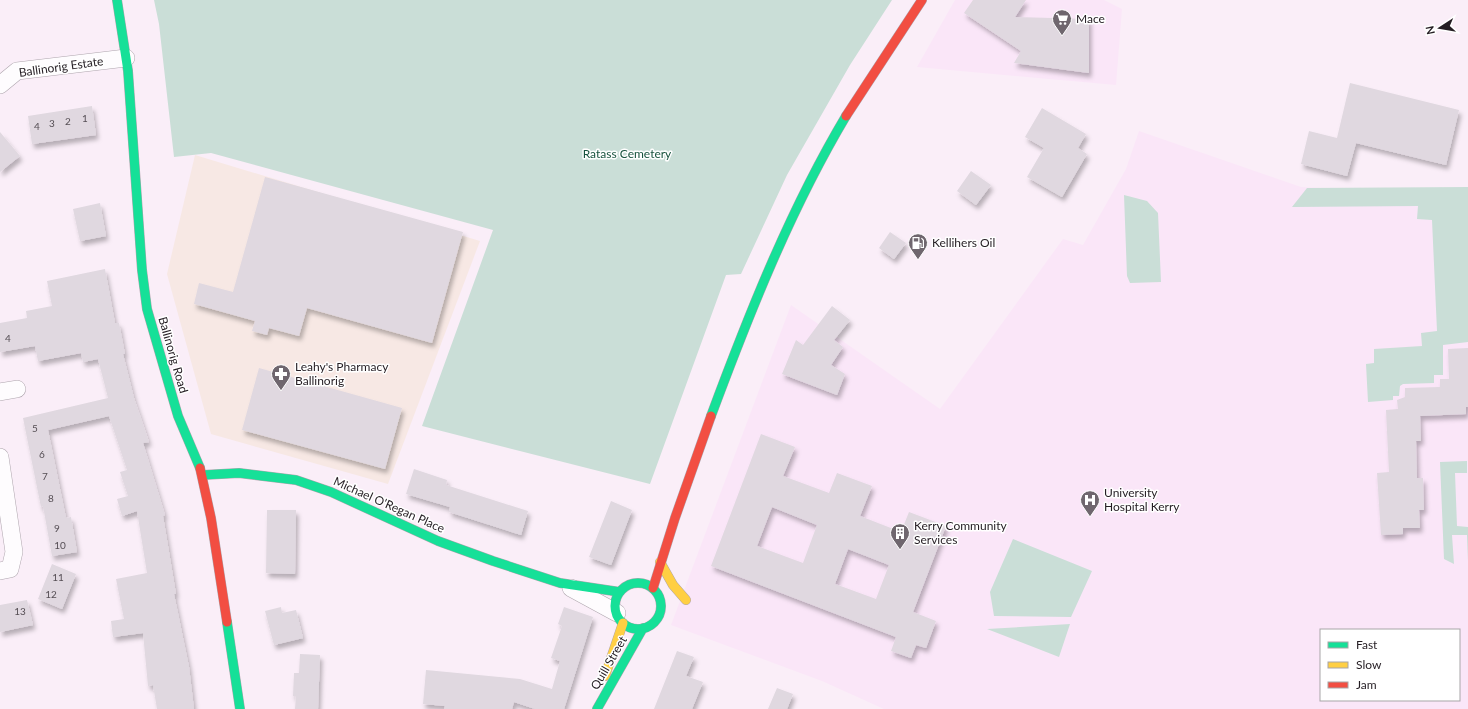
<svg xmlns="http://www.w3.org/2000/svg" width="1468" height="709" font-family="Lato,sans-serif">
<defs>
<filter id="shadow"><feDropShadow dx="2.5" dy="4.5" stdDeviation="2" flood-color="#0004"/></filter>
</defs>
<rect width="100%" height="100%" fill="#faeef8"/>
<!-- built -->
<path fill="#fae6f8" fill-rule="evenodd" d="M955 0H1104L1122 9 1116 85 917 67Z
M1139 131 1301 187 1468 195V709H884L822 681 671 625 791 305 940 409 1063 239 1083 245 1126 169ZM1321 630H1459V700H1321Z"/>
<!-- industrial -->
<path fill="#f7e8e4" d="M195 155 480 241 388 484 211 434 167 274Z"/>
<!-- green -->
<path fill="#caded7" d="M154 0H892L850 65 787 175 741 274 726 275 650 484 422 426 493 230 211 153 174 157 159 24Z
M1468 187V342L1443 345V375H1434V383L1403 384 1400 386 1399 396H1393V400L1368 402 1366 364 1374 363V349L1422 346 1421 333 1437 331 1432 220 1417 219 1418 206 1292 207 1307 188Z
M1124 195 1147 201 1158 213 1161 282 1130 283 1127 276Z
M1467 461V473H1455L1457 526 1468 527V561L1467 535H1452L1454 564 1444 559 1440 462Z
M1013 539 1092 571 1071 617 994 616 990 592Z
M1070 624 1059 657 987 629Z"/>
<!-- building -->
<path fill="#e0d8e0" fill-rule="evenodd" filter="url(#shadow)" d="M973 0H1026L1015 17 1089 19V73L1014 63 1021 51 964 13Z
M1350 83 1459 110 1446 165 1356 143 1347 176 1301 164 1309 131 1337 138Z
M92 106 96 135 32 144 28 116Z
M1042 108 1086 134 1078 148 1087 154 1062 197 1027 177 1044 148 1025 137Z
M0 132 20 156 0 172Z
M971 171 991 185 976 205 957 191Z
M265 177 463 232 432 343 307 308 299 336 269 328 267 335 252 331 255 321 194 304 199 283 233 292Z
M100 203 106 236 80 241 73 209Z
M890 232 906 243 894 259 879 248Z
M105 269 115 323H119L125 354H123L134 398 149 442 143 443 165 515 163 516 176 594H174L189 667 194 709H157L153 685 148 686 143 633 113 637 111 621 124 619 116 579 147 573 137 511 122 516 117 499 128 496 120 472 127 470 109 416 48 430 66 518 71 517 77 552 52 556 43 506 41 507 23 418 108 398 98 359 83 362 81 353 38 361 35 346 0 352V323L27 318 26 311 52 306 47 281Z
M832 306 850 320 834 340 843 347 831 365 845 374 837 395 782 374 796 340 803 345Z
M1468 348V407H1466V414L1420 416 1421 441H1416L1417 478H1423L1424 510H1419L1420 528H1403V534L1381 535 1377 473 1389 472 1386 410 1398 409 1397 400 1405 397V388L1440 387V379H1449L1448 349Z
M259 368 402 408 385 469 242 430Z
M761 434 795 447 783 476 829 493 837 473 872 486 860 516 901 532 909 512 946 526 913 612 936 621 926 648 916 645 911 658 891 651 896 637 711 566ZM772 507 817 525 803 563 757 546ZM848 549 889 565 876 599 835 584Z
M414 469 447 480 446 485 528 511 521 535 449 512 450 507 406 494Z
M611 501 632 510 611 565 589 557Z
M267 510H296L295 574 266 573Z
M52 564 76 574 62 609 38 599Z
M27 600 33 625 0 632V605Z
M281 607 282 613 296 610 303 638 274 645 265 611Z
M564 607 593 617 564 709H535L514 702 512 709H444L445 706 423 704 426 670 520 679 552 689 560 661 551 658 562 626 558 624Z
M677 651 694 657 686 676 703 682 692 709H654Z
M300 654 320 655 318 709H295L296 696H293L294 673H299Z
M777 688 793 694 787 709H768Z"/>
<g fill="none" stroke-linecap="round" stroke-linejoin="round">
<!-- street casing -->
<g stroke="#aea5ad" stroke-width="18">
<path id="street" d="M0 85 17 71 126 58
M0 392 17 389
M0 457 14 552 10 569 0 571
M571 588 617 613"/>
</g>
<!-- fast casing -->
<g stroke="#aea5ad" stroke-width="10">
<path id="fast" d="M117 0 128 71 142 270 147 309 178 416 200 468
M711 416C749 314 790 210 846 116
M203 475 239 473 296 480 331 492 438 541 493 561 560 583 620 592
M615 606a23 23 0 1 1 46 0a23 23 0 1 1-46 0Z
M227 622 240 709
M597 709 643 628"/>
</g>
<!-- slow casing -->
<g stroke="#aea5ad" stroke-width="10">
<path id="slow" d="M660 562 673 585 686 600
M605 676 623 623"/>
</g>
<!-- jam casing -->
<g stroke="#aea5ad" stroke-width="10">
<path id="jam" d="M846 116 922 0
M200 468 211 518 227 622
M653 588 675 518 711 416"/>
</g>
<!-- street -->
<use href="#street" stroke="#fefcfe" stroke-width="17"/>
<!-- fast -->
<use href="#fast" stroke="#16e098" stroke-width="9"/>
<!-- slow -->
<use href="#slow" stroke="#ffcf43" stroke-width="9"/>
<!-- jam -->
<use href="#jam" stroke="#f24e42" stroke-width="9"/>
</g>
<!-- icons -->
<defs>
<g id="supermarket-pin" transform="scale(1)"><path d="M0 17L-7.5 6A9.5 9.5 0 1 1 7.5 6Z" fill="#6f666e" stroke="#fff"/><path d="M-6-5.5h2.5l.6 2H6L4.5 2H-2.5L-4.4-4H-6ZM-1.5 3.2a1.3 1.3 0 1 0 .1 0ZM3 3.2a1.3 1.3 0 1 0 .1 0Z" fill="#fff"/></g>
<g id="fuel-pin" transform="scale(1)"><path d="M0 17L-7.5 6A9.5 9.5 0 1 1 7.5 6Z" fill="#6f666e" stroke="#fff"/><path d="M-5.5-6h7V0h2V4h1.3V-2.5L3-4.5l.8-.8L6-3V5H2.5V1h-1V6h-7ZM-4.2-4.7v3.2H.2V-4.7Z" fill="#fff"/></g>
<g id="pharmacy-pin" transform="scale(1)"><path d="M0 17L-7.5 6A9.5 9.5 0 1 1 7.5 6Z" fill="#6f666e" stroke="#fff"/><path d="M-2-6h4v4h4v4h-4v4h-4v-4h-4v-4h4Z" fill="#fff"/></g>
<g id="hospital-pin" transform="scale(1)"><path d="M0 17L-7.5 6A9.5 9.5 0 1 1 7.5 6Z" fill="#6f666e" stroke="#fff"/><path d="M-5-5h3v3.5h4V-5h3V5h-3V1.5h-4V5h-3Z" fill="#fff"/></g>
<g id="building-pin" transform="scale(1)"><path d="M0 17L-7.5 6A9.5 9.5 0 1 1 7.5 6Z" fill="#6f666e" stroke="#fff"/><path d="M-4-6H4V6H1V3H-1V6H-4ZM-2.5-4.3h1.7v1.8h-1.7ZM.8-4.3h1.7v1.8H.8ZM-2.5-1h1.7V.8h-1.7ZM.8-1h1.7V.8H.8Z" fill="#fff"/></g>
</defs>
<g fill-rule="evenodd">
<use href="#supermarket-pin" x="1062" y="19"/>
<use href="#fuel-pin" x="918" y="243"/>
<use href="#pharmacy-pin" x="281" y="374"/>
<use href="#hospital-pin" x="1090" y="500"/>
<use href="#building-pin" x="900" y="533"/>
</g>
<g text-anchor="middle" stroke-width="3" stroke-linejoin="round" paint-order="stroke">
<!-- number labels -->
<g font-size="10" fill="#554e54">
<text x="85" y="122">1</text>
<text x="68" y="125">2</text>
<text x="52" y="127">3</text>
<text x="37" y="130">4</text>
<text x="8" y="342">4</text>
<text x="35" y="432">5</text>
<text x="42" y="458">6</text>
<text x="45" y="480">7</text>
<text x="51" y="502">8</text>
<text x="57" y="532">9</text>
<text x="60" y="549">10</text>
<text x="58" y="581">11</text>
<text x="51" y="598">12</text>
<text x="20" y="615">13</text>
</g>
<!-- poi labels -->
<g font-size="12" fill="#241d23" stroke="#fff" text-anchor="start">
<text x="1076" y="23">Mace</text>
<text x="932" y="247">Kellihers Oil</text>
<text x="295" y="371">Leahy's Pharmacy<tspan x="295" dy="14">Ballinorig</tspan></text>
<text x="1104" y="497">University<tspan x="1104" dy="14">Hospital Kerry</tspan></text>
<text x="914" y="530">Kerry Community<tspan x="914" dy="14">Services</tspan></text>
</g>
<!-- street labels -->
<g font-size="12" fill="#241d23" stroke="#fff">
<text transform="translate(61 67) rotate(-8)" y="4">Ballinorig Estate</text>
<text transform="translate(173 355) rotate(74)" y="4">Ballinorig Road</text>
<text transform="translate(389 505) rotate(24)" y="4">Michael O'Regan Place</text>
<text transform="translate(609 663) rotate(-60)" y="4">Quill Street</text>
</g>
<!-- park labels -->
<g font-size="12" fill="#18533e" stroke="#fff">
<text x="627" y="158">Ratass Cemetery</text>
</g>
</g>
<!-- legend -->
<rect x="1320" y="629" width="140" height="72" fill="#ffffff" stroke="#a7a5a7"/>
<rect x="1328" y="642" width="20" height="6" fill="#16e098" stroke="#a7a5a7"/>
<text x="1356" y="649" font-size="12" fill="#241d23">Fast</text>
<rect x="1328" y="662" width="20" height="6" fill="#ffcf43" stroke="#a7a5a7"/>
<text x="1356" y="669" font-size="12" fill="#241d23">Slow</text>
<rect x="1328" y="682" width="20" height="6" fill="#f24e42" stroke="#a7a5a7"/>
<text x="1356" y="689" font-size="12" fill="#241d23">Jam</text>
<!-- north arrow -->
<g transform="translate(1440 28) rotate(258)" stroke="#ffffff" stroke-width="3" paint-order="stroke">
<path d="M0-3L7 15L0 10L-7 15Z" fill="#241d23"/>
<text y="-6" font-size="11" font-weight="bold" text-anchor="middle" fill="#241d23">N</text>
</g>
</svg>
